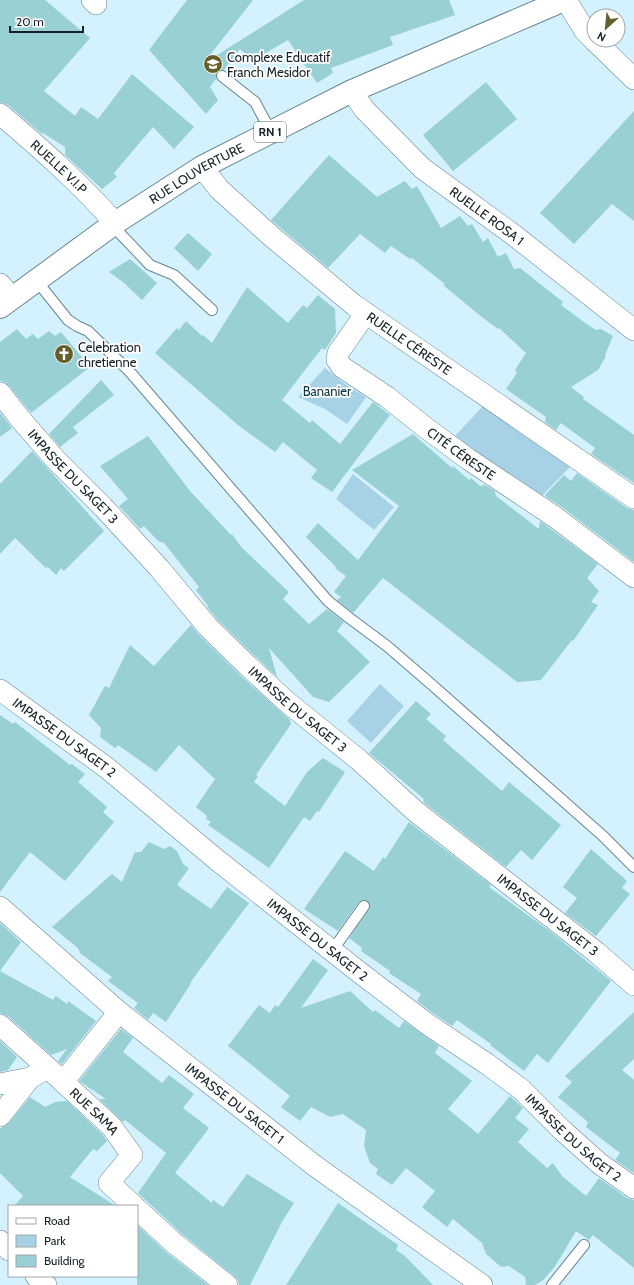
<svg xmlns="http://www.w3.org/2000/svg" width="634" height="1285" font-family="Cabin,sans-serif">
<rect width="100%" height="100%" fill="#d3f1fe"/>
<!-- green -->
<path fill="#a7d2e5" d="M325 368 345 384 366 397 347 424 325 409 298 397Z
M485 404 572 465 542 496 454 437Z
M353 474 394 507 374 530 336 499Z
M380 684 404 706 371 743 347 721Z"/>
<!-- building -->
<path fill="#98d0d4" d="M0 0H45L90 38 44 91 75 116 81 107 98 119 132 74 194 127 174 149 153 127 114 173 117 177 102 189 65 155V147L43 133 42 134 8 105 0 102Z
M187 0H253L203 64 304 0H449L455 15 390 37 393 45 331 68 333 73 317 83 288 40 252 61 240 49 224 70H220L217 72 216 79 210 87 218 100 206 114 149 50Z
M486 82 517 119 453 171 423 135Z
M634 111V221L612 204 574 244 540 213Z
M329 155 377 197 405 181 412 189 417 186 441 228 460 216 468 226 472 224 483 242 488 238 498 257 506 253 514 269 520 268 563 302 561 305 588 325 596 330 601 329 613 336 605 355 606 356 598 370 571 387 584 397 583 399 634 435V483L591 454 595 448 561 423 556 430 545 422 546 417 506 389 517 373 515 370 526 353 499 328 498 329 478 314 443 285 445 284 412 258 410 259 391 246 385 253 360 234 328 268 271 220Z
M188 233 212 254 198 271 174 248Z
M130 259 157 283 142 300 123 282 109 272Z
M247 287 288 323 303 305 307 308 318 295 335 309 336 333 325 350 322 348 282 400 310 423 312 420 340 444 373 402 390 415 332 492 311 478 317 470 283 442 275 452 238 425 155 353 177 328 179 330 186 321 202 336 203 335 212 343Z
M17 329 26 339 33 334 38 339 49 331 55 336 61 332 90 367 31 413 9 386 5 382 0 381V342Z
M101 380 114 395 73 427 78 433 60 447 49 434Z
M0 413 12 428 0 437Z
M413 434 452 468 453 466 469 480 471 478 480 486 485 485 495 491 496 496 539 529 540 521 598 564 587 578 599 591 591 602 598 605 573 641 572 640 541 680 517 682 383 578 353 613 337 600 341 597 334 592 346 576 335 568 336 567 306 537 318 523 358 560 399 506 352 470Z
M148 436 190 491 231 535 232 534 242 548 289 592 283 599 309 624 327 609 344 622 337 631 370 662 329 702 313 697 269 648 277 677 256 657 217 619 207 607 208 606 196 590 199 587 164 543 158 541 144 526 140 529 119 506 128 499 100 466Z
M32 451 104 531 64 571 61 568 56 575 48 567 46 568 15 538 0 554V484Z
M577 473 627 508 634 510V562L562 507 545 496 546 494 564 475 571 481Z
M191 625 200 636 240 675 290 720 291 724 256 775 258 776 254 782 285 806 307 772 323 758 345 772 319 812 317 811 310 821 304 817 269 868 208 825 211 822 206 819 207 816 196 807 215 779 179 745 156 772 118 745 115 748 100 737 101 728 89 715 105 686 109 688 130 645 154 666Z
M416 701 431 714 426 719 446 736 443 740 502 791 509 782 561 825 532 860 521 850 506 867 423 802 424 799 369 753Z
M0 715 13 724 15 722 70 765 72 764 85 774 78 782 107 807 103 812 114 822 65 881 30 852 0 892Z
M409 822 491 885 489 887 551 932 611 981 548 1063 537 1054 524 1071 490 1045 491 1044 457 1020 452 1026 433 1013 417 1001 421 994 389 973 390 971 361 951 362 948 349 938 369 909 370 904 367 901 362 900 359 902 338 931 304 909 345 851 374 871 383 857 385 859Z
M149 842 164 849 170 846 177 851 183 864 189 868 177 885 211 909 227 887 249 903 192 980 190 985 166 1022 153 1013 148 1020 134 1008 138 1003 108 981 112 977 80 953 78 948 52 927 112 874 122 882 135 852H141Z
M591 849 627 881 622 888 630 894 596 936 565 913 577 898 563 887Z
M0 923 21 942 0 971 53 1000 56 996 67 1004 68 1001 96 1021 62 1064 58 1061 67 1049 51 1055 8 1016 0 1013Z
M313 959 328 970 301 1008 350 991 373 1012 375 1010 399 1028 404 1021 439 1046 435 1053 472 1081 448 1109 478 1134 510 1096 523 1108 515 1118 529 1129 518 1142 547 1168 553 1163 562 1176 586 1196 599 1178 627 1198 634 1200V1268L593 1235 589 1240 576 1231 562 1255 553 1269 542 1281 535 1285H526L525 1277 509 1266 501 1267 486 1254 482 1243 453 1219 447 1227 422 1207 435 1191 406 1168 392 1185 376 1174 378 1169 370 1163 364 1146 366 1130 343 1114 330 1117 311 1107 300 1121 281 1107 290 1096 228 1046 259 1005 270 1013 275 1005 278 1007Z
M634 1012V1059L622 1070 634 1080V1173L615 1160 620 1153 586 1127 588 1122 558 1097 572 1082 565 1076Z
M121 1029 133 1038 123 1052 162 1083 169 1075 194 1094 183 1108 209 1128 175 1173 212 1203 213 1200 223 1207 247 1174 294 1203 283 1220 250 1285H239L238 1280 234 1276 182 1234 138 1193 166 1153 125 1120 123 1122 99 1099H106L79 1081Z
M0 1041 17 1057 8 1070 0 1072Z
M30 1097 45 1107 55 1102 67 1101 102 1134 107 1141 97 1151 93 1149 70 1177 116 1206H14L23 1196 0 1173V1129L9 1123Z
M338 1203 398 1245 396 1250 405 1256 433 1285H286Z
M137 1225 166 1252 208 1285H137Z"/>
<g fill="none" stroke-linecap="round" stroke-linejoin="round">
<!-- lane casing -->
<g stroke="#6a8590" stroke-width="12">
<path id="lane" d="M222 76 255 102 271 132
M112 225 150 265 174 275 212 310
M36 280 68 320 77 326 88 331 130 372 328 601 348 617 387 646 431 684 603 836 634 867
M332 951 364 906
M552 1285 584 1245"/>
</g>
<!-- street casing -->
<g stroke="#6a8590" stroke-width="22">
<g id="street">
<path d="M92 0 96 4"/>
<path d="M566 0 585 31 594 40"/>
<path d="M594 40 634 79"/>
<path id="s1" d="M352 91 364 109 422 168 515 236 634 330"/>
<path id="s2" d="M0 114C40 148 80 183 115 223"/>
<path id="s3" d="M202 167 219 189 271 236 354 305 634 498"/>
<path d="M0 284 12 298"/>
<path id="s4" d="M366 313 338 353 337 360 342 367 387 397 426 428 468 459 555 517 634 577"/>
<path id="s5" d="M0 393 21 420 56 460 103 507 159 568 208 627 248 666 287 702 359 760 415 811 596 952 634 985"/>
<path id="s6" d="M0 690 107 768 217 860 359 972 426 1023 487 1064 521 1089 562 1130 600 1164 634 1188"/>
<path id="s7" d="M0 907 119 1012 315 1166 482 1285"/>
<path id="s8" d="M0 1025 48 1068 111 1126 132 1155 109 1183 134 1206"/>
<path d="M63 1082 119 1012"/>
<path d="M0 1084 30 1078 48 1068"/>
<path d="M0 1116 30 1078"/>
<path d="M137 1209 174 1243 227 1285"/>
<path d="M0 1241 9 1250"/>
<path d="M36 1276 46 1285"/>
</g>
</g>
<!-- primary casing -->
<g stroke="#6a8590" stroke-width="24">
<g id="primary">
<path id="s9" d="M0 307 115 223 202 167 352 91 564 0"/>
</g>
</g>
<!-- lane -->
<use href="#lane" stroke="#fff" stroke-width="10"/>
<!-- street -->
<use href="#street" stroke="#fff" stroke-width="21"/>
<!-- primary -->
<use href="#primary" stroke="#fff" stroke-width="22"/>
</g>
<!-- icons -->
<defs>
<g id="school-disc" transform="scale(1)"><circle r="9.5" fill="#655f2b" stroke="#fff"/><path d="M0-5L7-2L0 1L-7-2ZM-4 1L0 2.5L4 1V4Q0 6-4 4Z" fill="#fff"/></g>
<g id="church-disc" transform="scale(1)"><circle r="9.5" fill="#655f2b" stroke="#fff"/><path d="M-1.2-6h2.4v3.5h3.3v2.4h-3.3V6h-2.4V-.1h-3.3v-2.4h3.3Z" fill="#fff"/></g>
</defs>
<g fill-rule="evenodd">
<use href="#school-disc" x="213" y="64"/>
<use href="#church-disc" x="64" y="354"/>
</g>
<g text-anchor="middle" stroke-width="3.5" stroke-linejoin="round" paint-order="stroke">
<!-- shield labels -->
<rect fill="#fff" stroke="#5d6467" stroke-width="1" x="254" y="122" width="32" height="20" rx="3"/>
<g font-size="12" font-weight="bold" fill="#172126">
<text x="270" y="136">RN 1</text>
</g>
<!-- poi labels -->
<g font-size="13" fill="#172126" stroke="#fff" text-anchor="start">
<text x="227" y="62">Complexe Educatif<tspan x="227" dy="15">Franch Mesidor</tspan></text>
<text x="78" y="352">Celebration<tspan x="78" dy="15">chretienne</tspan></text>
</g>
<!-- street labels -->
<g font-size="13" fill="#172126" stroke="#fff">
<text dy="5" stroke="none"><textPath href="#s2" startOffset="79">RUELLE V.I.P</textPath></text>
<text dy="5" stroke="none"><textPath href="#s9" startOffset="238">RUE LOUVERTURE</textPath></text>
<text dy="5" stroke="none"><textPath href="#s1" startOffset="185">RUELLE ROSA 1</textPath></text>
<text dy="5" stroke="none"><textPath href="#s3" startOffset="273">RUELLE CÉRESTE</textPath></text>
<text dy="5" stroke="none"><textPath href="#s4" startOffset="212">CITÉ CÉRESTE</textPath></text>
<text dy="5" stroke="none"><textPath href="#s5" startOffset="111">IMPASSE DU SAGET 3</textPath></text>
<text dy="5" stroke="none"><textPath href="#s5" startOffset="435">IMPASSE DU SAGET 3</textPath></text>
<text dy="5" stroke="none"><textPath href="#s6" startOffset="80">IMPASSE DU SAGET 2</textPath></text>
<text dy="5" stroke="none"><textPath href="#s5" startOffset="759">IMPASSE DU SAGET 3</textPath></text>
<text dy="5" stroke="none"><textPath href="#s6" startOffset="404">IMPASSE DU SAGET 2</textPath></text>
<text dy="5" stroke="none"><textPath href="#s7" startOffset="306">IMPASSE DU SAGET 1</textPath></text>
<text dy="5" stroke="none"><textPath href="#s8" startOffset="128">RUE SAMA</textPath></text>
<text dy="5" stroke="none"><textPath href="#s6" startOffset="728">IMPASSE DU SAGET 2</textPath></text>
</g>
<!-- park labels -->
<g font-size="13" fill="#073342" stroke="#fff">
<text x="327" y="396">Bananier</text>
</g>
</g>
<!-- legend -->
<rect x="8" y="1205" width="130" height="72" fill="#ffffff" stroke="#a2a6a8"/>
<rect x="16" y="1218" width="20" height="6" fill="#ffffff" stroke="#a2a6a8"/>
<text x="44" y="1225" font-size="12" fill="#172126">Road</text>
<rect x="16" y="1235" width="20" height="12" fill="#a7d2e5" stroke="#a2a6a8"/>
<text x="44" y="1245" font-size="12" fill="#172126">Park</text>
<rect x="16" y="1255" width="20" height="12" fill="#98d0d4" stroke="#a2a6a8"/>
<text x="44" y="1265" font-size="12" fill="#172126">Building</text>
<!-- north arrow -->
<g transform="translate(606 28) rotate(207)"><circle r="19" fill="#ffffff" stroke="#a2a6a8"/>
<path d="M0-3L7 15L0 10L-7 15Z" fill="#655f2b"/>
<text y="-6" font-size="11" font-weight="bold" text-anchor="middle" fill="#172126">N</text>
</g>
<!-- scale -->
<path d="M10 26v6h73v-6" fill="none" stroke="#172126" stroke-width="2"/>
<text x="16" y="26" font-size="12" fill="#172126" stroke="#ffffff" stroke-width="3" paint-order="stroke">20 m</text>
</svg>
